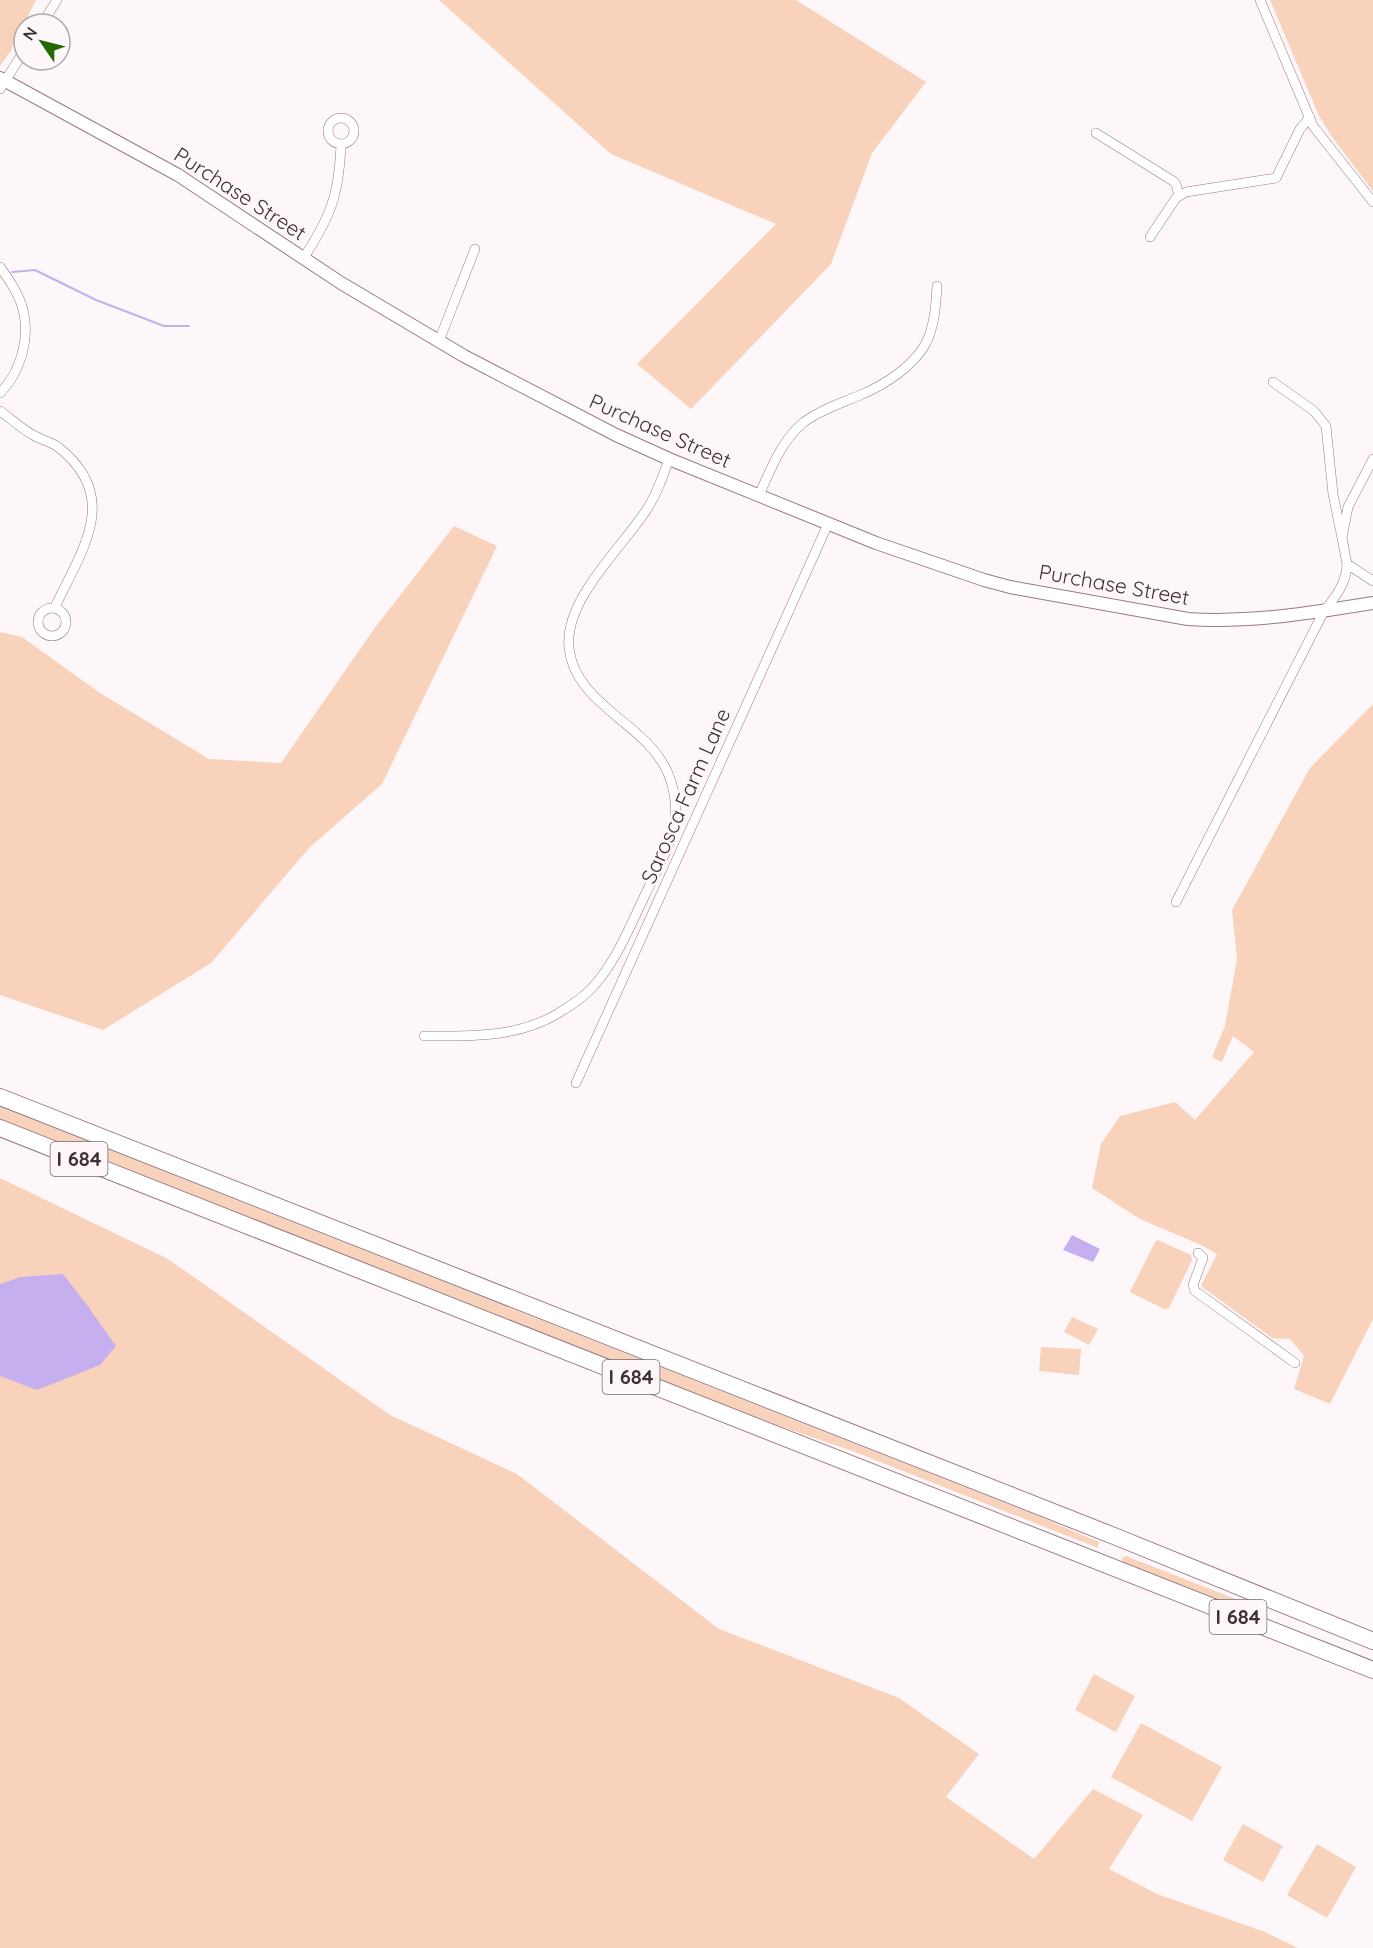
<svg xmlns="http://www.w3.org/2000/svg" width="1373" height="1948" font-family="Quicksand,sans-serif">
<rect width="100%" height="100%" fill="#fef7f9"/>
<!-- green -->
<path fill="#f8d2ba" d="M0 0H36L10 52 0 66Z
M439 0H796L926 82 872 153 831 264 691 409 637 364 776 224 611 154Z
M1270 0H1373V191L1332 137 1319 116Z
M454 526 497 546 382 784 310 847 211 963 103 1030 0 995V632L22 637 100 693 209 759 281 763 374 629Z
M1373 704V1319L1330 1404 1294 1389 1304 1356 1290 1339 1272 1338 1201 1286 1217 1254 1201 1245 1140 1219 1092 1188 1101 1144 1120 1116 1175 1102 1195 1120 1254 1052 1233 1036 1222 1062 1212 1057 1225 1026 1237 959 1232 910 1310 768Z
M0 1107 1033 1514 1099 1542 1098 1548 855 1452 771 1423 0 1119Z
M0 1178 168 1259 390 1415 517 1474 719 1629 899 1698 979 1754 946 1797 1034 1859 1093 1789 1143 1815 1109 1869 1157 1894 1265 1932 1298 1948H0Z
M1158 1240 1191 1255 1192 1260 1169 1308 1164 1309 1130 1292 1155 1242Z
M1072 1317 1098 1329 1089 1345 1064 1332Z
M1041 1347 1081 1349 1079 1375 1039 1371Z
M1126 1556 1266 1611 1264 1618 1122 1562V1558Z
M1094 1674 1135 1696 1116 1732 1075 1710Z
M1141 1723 1222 1767 1192 1821 1111 1777Z
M1243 1824 1283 1846 1263 1882 1223 1860Z
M1317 1844 1356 1867 1327 1918 1287 1895Z"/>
<!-- water -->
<path fill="#c5afef" d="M1072 1235 1100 1249 1093 1262 1063 1250Z
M63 1274 87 1305 116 1346 100 1365 37 1390 0 1376V1284L21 1277Z"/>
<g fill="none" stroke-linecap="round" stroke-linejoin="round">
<!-- stream -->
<path stroke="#c5afef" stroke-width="2" d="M12 272 35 270 96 300 164 326H189"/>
<!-- minor casing -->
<g stroke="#997983" stroke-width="10">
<path id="minor" d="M1260 0 1313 126 1373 202
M42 24 57 0
M0 89 24 51
M328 131a13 13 0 1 1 26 0a13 13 0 1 1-26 0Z
M1096 133 1173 181 1176 184 1179 196
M1150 237 1176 198 1186 192 1276 178 1300 129 1310 117
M303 259C331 216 339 195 341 144
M0 267C10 281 21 297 24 314 29 341 20 373 0 393
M439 341 475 249
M1273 382 1314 411 1326 426 1333 494 1342 538
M0 411C11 419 22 429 33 435 42 440 51 442 58 447 122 497 82 550 55 607
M1373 459 1348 507 1342 538 1347 564 1373 581
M759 495C771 469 781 441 804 422 820 410 839 404 858 396 883 386 919 364 929 336 935 320 936 303 937 286
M38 622a14 14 0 1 1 28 0a14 14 0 1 1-28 0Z
M1176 902 1324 611C1335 598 1347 582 1347 564
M424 1036C469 1036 517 1038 557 1014 567 1008 581 999 590 990 616 963 630 926 646 893 656 872 669 849 674 826 678 808 674 785 666 769 643 722 575 704 569 648 564 599 623 547 647 509 657 494 663 476 669 459
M576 1083 828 524
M1198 1253 1203 1258 1193 1285 1195 1291 1295 1363"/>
</g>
<!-- secondary casing -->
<g stroke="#997983" stroke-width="14">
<path id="secondary" d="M0 78 178 175 341 283 464 356 616 435 669 459 876 543 984 580 1010 587 1188 619C1250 623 1312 613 1373 603"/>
</g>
<!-- motorway casing -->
<g stroke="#997983" stroke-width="18">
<path id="motorway" d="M0 1097 1114 1536 1373 1641
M0 1128 1373 1670"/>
</g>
<!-- minor -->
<use href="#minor" stroke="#fff" stroke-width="9"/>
<!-- secondary -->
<use href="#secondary" stroke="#fff" stroke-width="12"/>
<!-- motorway -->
<use href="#motorway" stroke="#fff" stroke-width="16"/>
</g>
<g text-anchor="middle" stroke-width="5" stroke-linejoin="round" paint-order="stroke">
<!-- shield labels -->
<g fill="#fef7f9" stroke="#786d70" stroke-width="1.5">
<rect x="50.5" y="1142" width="57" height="34" rx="4.5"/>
<rect x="602.5" y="1360" width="57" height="34" rx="4.5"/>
<rect x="1209.5" y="1600" width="57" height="34" rx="4.5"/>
</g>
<g font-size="20" font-weight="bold" fill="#3f3236">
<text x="79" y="1166">I 684</text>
<text x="631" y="1384">I 684</text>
<text x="1238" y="1624">I 684</text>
</g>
<!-- street labels -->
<g font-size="21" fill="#3f3236" stroke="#fef7f9">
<text transform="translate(240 194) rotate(33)" y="7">Purchase Street</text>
<text transform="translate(660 431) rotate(24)" y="7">Purchase Street</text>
<text transform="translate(1114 585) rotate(10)" y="7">Purchase Street</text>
<text transform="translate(686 796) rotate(-66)" y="7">Sarosca Farm Lane</text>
</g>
</g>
<!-- north arrow -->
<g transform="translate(42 42) rotate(305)"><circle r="28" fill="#fef7f9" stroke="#b2a8ab" stroke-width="1.5"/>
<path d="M0-4.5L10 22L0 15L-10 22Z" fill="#236800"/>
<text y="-9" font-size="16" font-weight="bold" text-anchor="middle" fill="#3f3236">N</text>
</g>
</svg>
